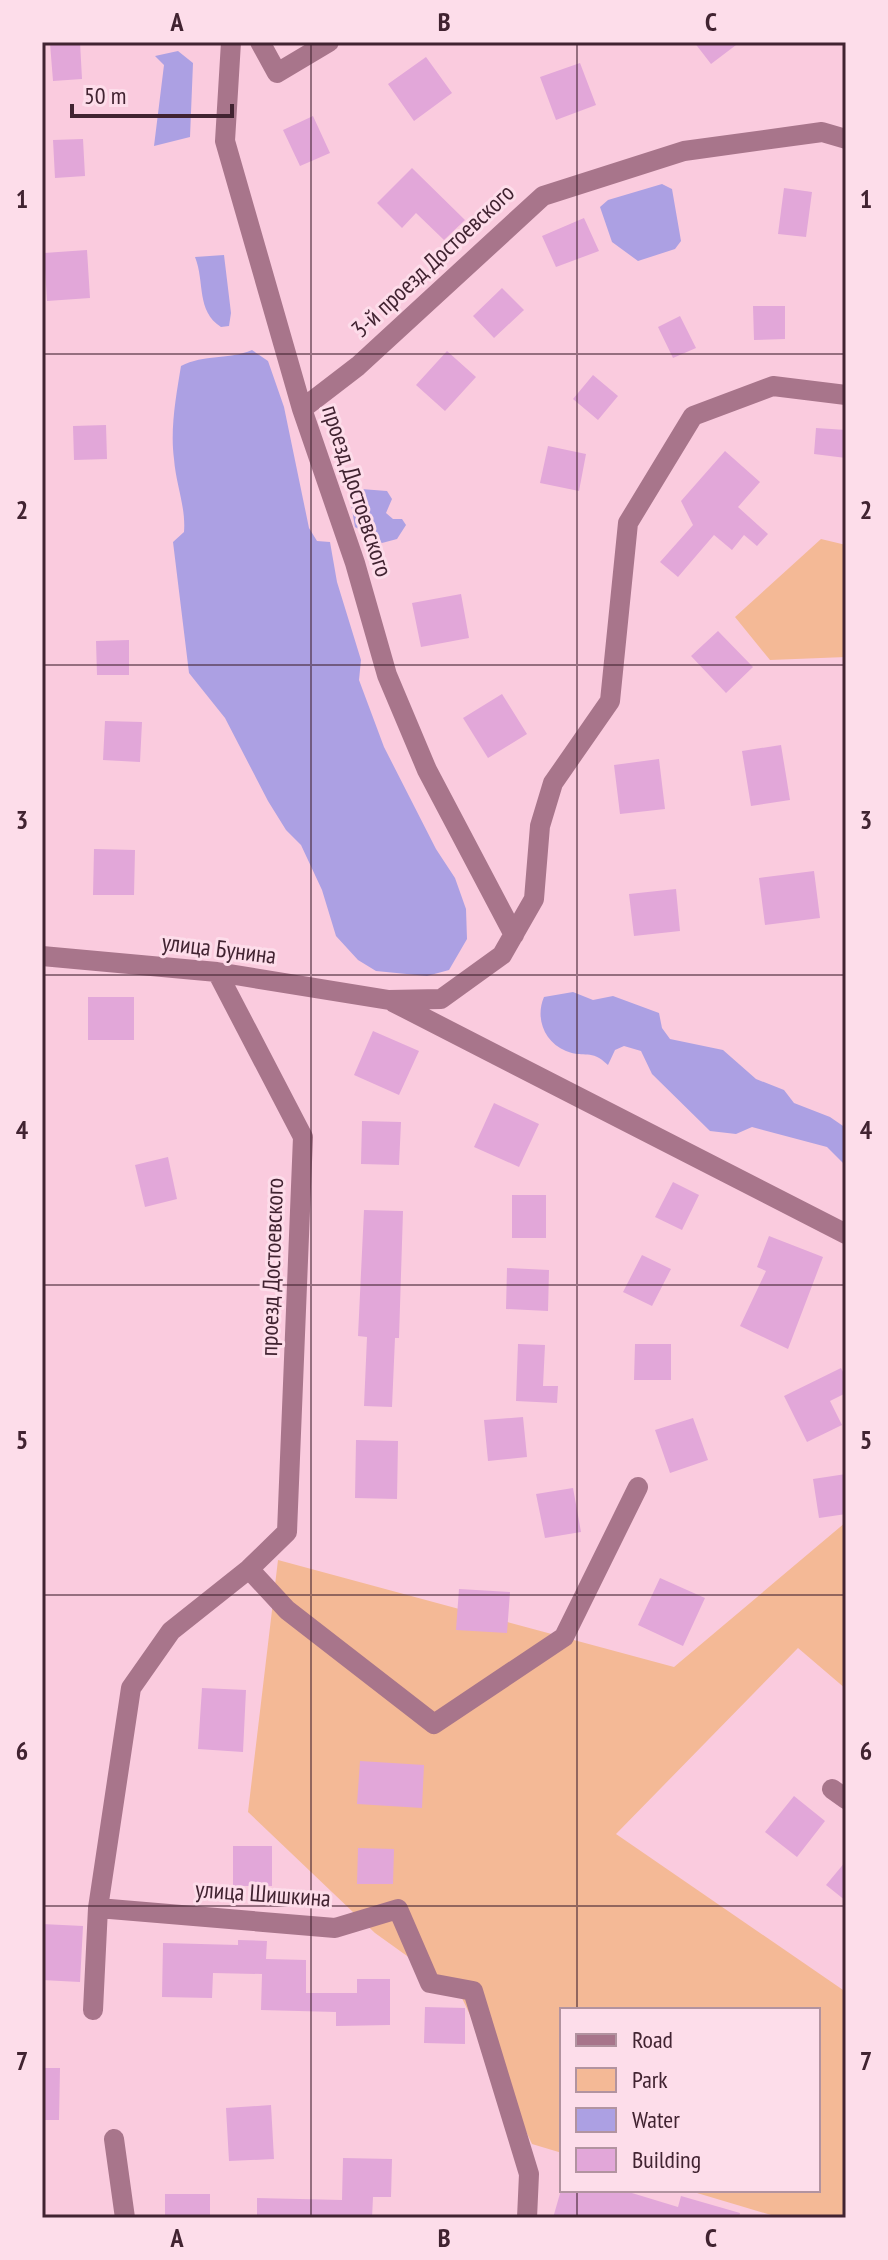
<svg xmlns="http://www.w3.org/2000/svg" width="888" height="2260" font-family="'PT Sans Narrow',sans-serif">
<rect width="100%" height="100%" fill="#facbde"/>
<!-- green -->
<path fill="#f4b996" d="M821 539 846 545V657L770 660 735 617Z
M846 1522V1689L798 1648 616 1834 846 1992V2218H781L687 2190H818V2010H562V2153L532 2144 460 1994 375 1933 248 1812 278 1560 674 1667Z"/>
<!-- water -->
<path fill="#aca0e3" d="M178 51 193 63 190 137 154 146 164 65 155 56Z
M662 184 672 189 681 241 675 249 638 261 612 242 600 207 608 200Z
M224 255 231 313 229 326 221 327C196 311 205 282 195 257Z
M252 350 268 361 284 407 309 528 317 541 330 542 337 582 361 660 359 680 384 747 436 849 455 878 466 909 467 939 449 970 427 976 376 971 358 960 336 936 322 890 301 845 286 830 268 801 225 718 189 673 173 542 184 532C186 507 176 485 174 459 170 429 176 396 181 366 204 354 229 360 252 350Z
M361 489 387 491 392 499 386 513 393 519H402L406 525 397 539 382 543 355 527 350 498 358 499Z
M573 992 593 1000 613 996 659 1013 662 1028 670 1039 723 1050 756 1079 784 1090 794 1103 830 1117 846 1128V1166L827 1147 752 1127 736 1134 710 1131 652 1074 641 1051 624 1046 615 1050 608 1065C590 1048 586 1059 566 1051 544 1042 535 1018 544 997Z"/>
<!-- building -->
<path fill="#e2a7d9" d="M80 42 82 79 53 81 50 43Z
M694 42H740L711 64Z
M426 57 452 93 414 121 388 84Z
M580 63 596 105 556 120 540 77Z
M313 116 330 153 300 166 283 130Z
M83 139 85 176 55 178 53 140Z
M412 168 465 220 444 240 416 213 402 228 377 203Z
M784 188 812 192 806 237 778 234Z
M584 218 599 251 556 267 542 236Z
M87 250 90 298 47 301 44 253Z
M502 288 524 310 494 338 473 316Z
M753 306H785V339L754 340Z
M680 316 696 348 673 358 658 327Z
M447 351 476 377 445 411 416 385Z
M593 375 618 396 598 420 573 399Z
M106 425 107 459 74 460 73 426Z
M816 428 846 430V458L814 454Z
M548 446 586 454 579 491 540 483Z
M725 451 760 482 738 507 768 534 757 546 744 535 732 550 714 535 678 577 660 562 693 525 681 501Z
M461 594 469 638 421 647 412 603Z
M718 631 753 667 726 693 691 656Z
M129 640V675H97L96 641Z
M502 694 527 734 488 758 463 718Z
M105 721 142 722 140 762 103 760Z
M781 745 790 800 751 806 742 751Z
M659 759 665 809 620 814 614 765Z
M94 849 135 850 134 895H93Z
M814 871 820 918 765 925 759 878Z
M676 889 680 931 634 936 629 894Z
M88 997H134V1040H88Z
M373 1031 419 1051 399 1095 354 1075Z
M494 1103 539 1124 519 1167 474 1147Z
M362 1121 401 1122 399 1165 361 1164Z
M168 1157 177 1199 145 1207 135 1165Z
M673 1182 699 1195 682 1230 655 1217Z
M512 1195H546V1238H512Z
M364 1210 403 1211 399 1338H395L392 1407 364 1406 367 1337 358 1336Z
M769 1236 823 1257 788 1349 740 1326 766 1271 757 1267Z
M642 1255 671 1269 652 1306 623 1292Z
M507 1268 549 1270 548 1311 506 1309Z
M518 1344 545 1345 543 1386H558L557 1403 516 1401Z
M635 1344H671V1380H634Z
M841 1368 846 1378V1393L830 1401 842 1425 807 1442 784 1396Z
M523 1417 527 1457 488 1461 484 1420Z
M693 1418 708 1460 670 1473 655 1430Z
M356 1440 398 1441 397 1499 355 1498Z
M846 1474V1514L819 1518 813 1479Z
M573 1488 581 1532 545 1538 536 1494Z
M660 1578 705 1598 683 1646 638 1625Z
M459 1589 510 1592 507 1633 456 1630Z
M202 1688 246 1690 243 1752 198 1749Z
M360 1761 424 1765 422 1808 357 1804Z
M794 1796 825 1821 797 1857 765 1832Z
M233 1846H272V1886H233Z
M358 1848 394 1849 393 1884H357Z
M846 1861V1901L826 1885Z
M42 1924 83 1926 80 1982 42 1980Z
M238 1940 267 1941 266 1959 306 1960V1993H357V1979H390V2025L336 2026V2012L261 2010 262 1974 213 1973 212 1998 162 1997 163 1943 238 1945Z
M425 2007 465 2008V2044L424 2043Z
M42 2068H60L59 2120H42Z
M271 2105 274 2159 229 2161 226 2108Z
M343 2158 392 2159 391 2197H373L372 2218H257V2198L342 2200Z
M561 2190H622L678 2207 681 2196 740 2213 739 2218H553Z
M165 2194H210V2218H165Z"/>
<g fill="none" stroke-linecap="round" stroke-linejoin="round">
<!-- minor -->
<path stroke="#a8758b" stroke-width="20" d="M231 42 225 141 302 409 355 563 387 675 427 770 514 935
M260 42 277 73 329 42
M302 409 358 366 543 196 684 151 822 132 846 139
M42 956 217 972 389 1000 441 999 502 955 534 899 540 826 553 783 610 701 628 523 693 416 773 386 846 395
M393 1002 846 1234
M249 1569 287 1610 434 1724 564 1637 638 1487
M832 1789 846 1799
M98 1908 335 1928 398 1909 430 1983 473 1991 529 2174 527 2218
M93 2010 98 1908 131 1688 171 1631 249 1569 287 1532 303 1137 217 972
M114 2139 125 2218"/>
</g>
<!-- grid -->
<path fill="none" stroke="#412331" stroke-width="2" stroke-opacity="0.55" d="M311 42V2218M577 42V2010M42 354H846M42 665H846M42 975H846M42 1285H846M42 1595H846M42 1906H846M577 2190V2218"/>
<g text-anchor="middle" stroke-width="6" stroke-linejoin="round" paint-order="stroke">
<!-- street labels -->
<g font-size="24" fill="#412331" stroke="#fdddea">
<text transform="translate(433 261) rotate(-43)" y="8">3-й проезд Достоевского</text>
<text transform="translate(357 491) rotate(72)" y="8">проезд Достоевского</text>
<text transform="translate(219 949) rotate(7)" y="8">улица Бунина</text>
<text transform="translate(272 1267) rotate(-88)" y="8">проезд Достоевского</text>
<text transform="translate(263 1894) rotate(4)" y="8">улица Шишкина</text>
</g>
</g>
<!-- border -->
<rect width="888" height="2260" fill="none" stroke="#fdddea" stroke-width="88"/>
<!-- legend -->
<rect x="560" y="2008" width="260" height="184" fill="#fdddea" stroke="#b293a0" stroke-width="2"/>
<rect x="576" y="2034" width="40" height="12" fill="#a8758b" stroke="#b293a0" stroke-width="2"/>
<text x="632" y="2048" font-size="24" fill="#412331">Road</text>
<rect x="576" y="2068" width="40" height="24" fill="#f4b996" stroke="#b293a0" stroke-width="2"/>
<text x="632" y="2088" font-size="24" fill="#412331">Park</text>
<rect x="576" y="2108" width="40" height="24" fill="#aca0e3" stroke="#b293a0" stroke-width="2"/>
<text x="632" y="2128" font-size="24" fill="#412331">Water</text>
<rect x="576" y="2148" width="40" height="24" fill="#e2a7d9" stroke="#b293a0" stroke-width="2"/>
<text x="632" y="2168" font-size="24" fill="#412331">Building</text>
<!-- scale -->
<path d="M72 104v12h160v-12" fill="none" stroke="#412331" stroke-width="4"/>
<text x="84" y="104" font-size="24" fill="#412331" stroke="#fdddea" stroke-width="6" paint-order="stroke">50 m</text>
<rect x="44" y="44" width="800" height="2172" fill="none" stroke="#412331" stroke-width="3"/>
<g font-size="26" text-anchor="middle" font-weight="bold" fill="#412331">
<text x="177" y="31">A</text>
<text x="444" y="31">B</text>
<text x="711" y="31">C</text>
<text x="22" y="208">1</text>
<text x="866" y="208">1</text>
<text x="22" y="519">2</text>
<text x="866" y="519">2</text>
<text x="22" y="829">3</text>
<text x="866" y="829">3</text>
<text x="22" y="1139">4</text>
<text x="866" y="1139">4</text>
<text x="22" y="1449">5</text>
<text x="866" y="1449">5</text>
<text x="22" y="1760">6</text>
<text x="866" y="1760">6</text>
<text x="22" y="2070">7</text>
<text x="866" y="2070">7</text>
<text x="177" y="2247">A</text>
<text x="444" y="2247">B</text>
<text x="711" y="2247">C</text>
</g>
</svg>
